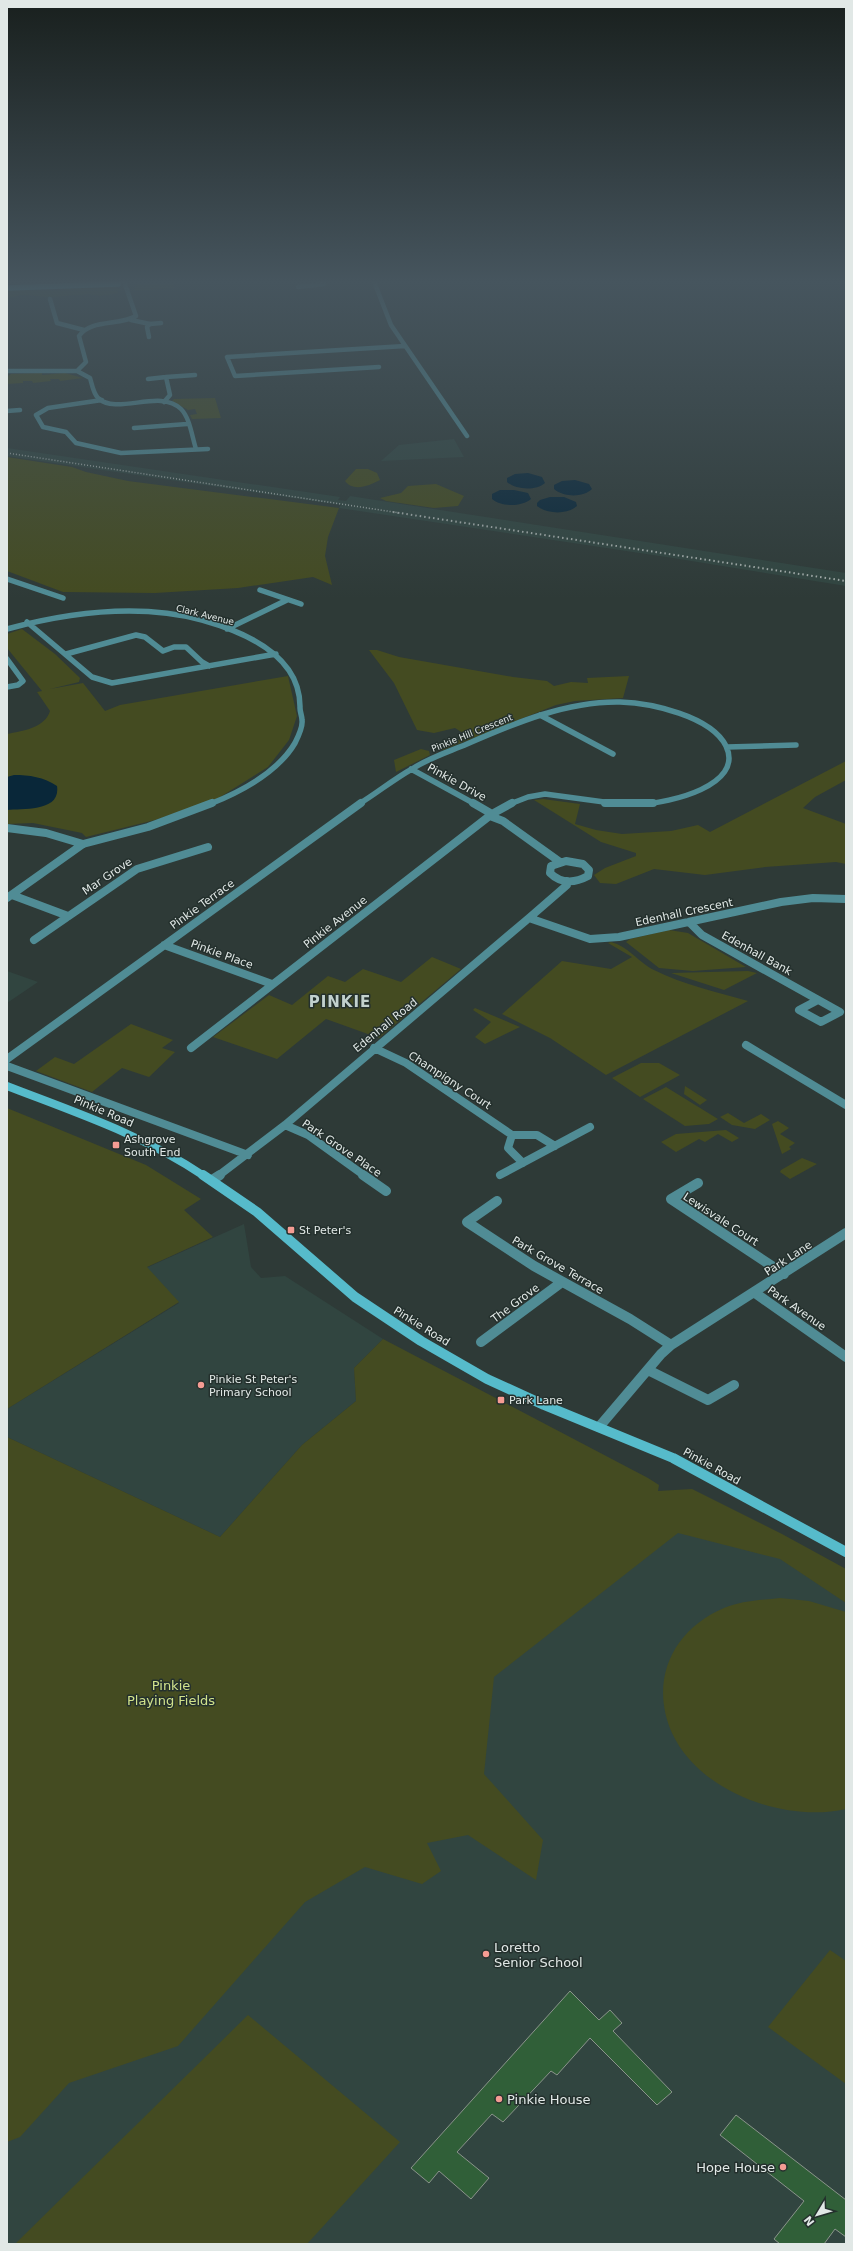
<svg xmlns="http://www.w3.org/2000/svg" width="853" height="2251" font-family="'DejaVu Sans',sans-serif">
<rect width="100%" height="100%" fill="#2e3a37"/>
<!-- built -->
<path fill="#314540" d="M454 439 464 457 381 461 399 445Z
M7 448 340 497 338 500 346 501 350 496 846 573V586L673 558 339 508 341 505 334 504 7 456Z
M7 971 38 982 7 1003Z
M244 1224 251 1267 261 1278 285 1276 383 1339 354 1368 356 1401 302 1445 220 1537 7 1437V1409L179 1303 146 1268Z
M654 1501 846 1582V2244H7V2066Z"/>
<!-- green -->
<path fill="#444b21" d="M138 284H173L174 288 135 291 134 287Z
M111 286 123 290H117L119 293 100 296 90 294 51 297 22 295 7 298V290H55Z
M42 373V375L65 373 83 378 60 381 59 379H50L51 381 33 383 32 381H23V383L7 384V377L11 374Z
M215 398 221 418 192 419 190 415 197 414 195 409 188 410 172 401 174 399Z
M7 457 72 467 86 472 128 481 339 508 328 537 325 556 332 585 313 577 238 588 155 593 63 592 7 571Z
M356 469H368L377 473 380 480C369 486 353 492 345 481Z
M436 484 464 496 458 506 434 508 386 501 380 498 401 493 408 486Z
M22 629 55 654 80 678 79 682 50 689 83 683 105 711 120 705 288 676 297 716 289 740 268 767 217 799 155 820 86 837 82 833 33 823 7 824V734C22 731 45 728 50 711L37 692 42 691 7 648V634Z
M369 650H377L399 657 513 677 547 681 554 686 571 682 588 683 587 678 629 676 623 698 575 701 556 705 443 750 436 749V744L439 743 444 746 468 736 455 728 434 733 417 730 394 683Z
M421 749 429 751 430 755 396 772 394 760Z
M846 761V780L815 797 803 808 846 824V864L836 862 765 867 705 875 654 869 616 884 600 883 594 875 605 868 636 856V853L601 842 534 800 543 799 580 804 575 824 596 830 622 834 671 831 698 825 710 832Z
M669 930 688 933 746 967 693 971 659 968 626 942 630 939Z
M611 942C628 946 638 962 654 970 684 985 717 992 748 1001L606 1075 550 1038 502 1014 562 961 611 969 632 957 608 943Z
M432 957 461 969 379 1038 326 1019 277 1059 213 1037 269 995 292 1005 328 976 345 982 363 969 401 982Z
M748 971 757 973 724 990 671 973Z
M475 1008 520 1027 485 1044 475 1037 491 1022 473 1010Z
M131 1024 173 1040 162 1048 175 1052 149 1077 122 1068 92 1092 36 1071 55 1057 74 1064Z
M641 1063H659L680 1075 640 1097 612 1078Z
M685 1086 707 1100 700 1105 684 1094Z
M666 1087 718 1119 709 1124 685 1126 643 1099Z
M7 1108 146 1165 201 1199 184 1210 213 1237 147 1267 179 1302 7 1409Z
M728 1113 744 1123 761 1114 770 1120 755 1129 732 1125 720 1117Z
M778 1121 789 1128 780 1134 795 1143 789 1147 791 1149 782 1154 772 1124Z
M726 1130 739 1138 732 1142 718 1134 705 1142 699 1139 676 1152 661 1142 676 1134Z
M802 1158 817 1164 790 1179 780 1172 781 1170Z
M383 1339 648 1478 659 1485 658 1491 692 1489 782 1534 846 1569V1603L780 1559 678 1533 494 1677 484 1774 543 1840 536 1880 468 1835 427 1843 441 1871 422 1884 365 1867 305 1902 178 2046 69 2083 20 2137 7 2142V1437L220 1537 302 1445 356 1401 354 1368Z
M780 1598 809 1601 846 1612V1809C785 1823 699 1792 672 1733 649 1681 672 1630 724 1608 741 1601 761 1600 780 1598Z
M830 1950 846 1961V2084L768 2027Z
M248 2015 400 2142 307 2244H15Z"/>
<!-- water -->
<path fill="#092739" d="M528 473 542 477 545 483C536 491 516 490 507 482V478L515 474Z
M575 480 589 484 592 489C583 498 563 497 554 489V485L562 481Z
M514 490 528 493 531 499C521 507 501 507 492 499V494L500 490Z
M550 497H564L576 502 577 506C567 515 547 514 537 506V503L540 500Z
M14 775C29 775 44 777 57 786 61 812 23 808 7 810V777Z"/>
<!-- building -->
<path fill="#305f38" stroke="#8a948b" d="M570 1991 599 2020 610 2010 622 2023 613 2031 672 2092 657 2105 590 2038 557 2075 551 2071 503 2122 492 2114 457 2152 489 2178 471 2199 439 2171 429 2183 411 2168Z
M736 2115 846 2200V2237L835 2229 824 2244H780L774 2239 804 2201 720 2135Z"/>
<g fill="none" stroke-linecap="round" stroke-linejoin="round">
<!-- street-far3 -->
<path stroke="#508c95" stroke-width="4.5" d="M375 284 391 325 467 436
M298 287 324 284
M50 299 57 323 84 330
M131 320 150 324 161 323
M149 337 147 327 150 324
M379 367 235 376 227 357 405 346
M7 371H77L90 378C92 384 93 393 98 398 117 416 160 388 181 409 190 418 192 437 196 449
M77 371 86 362 79 336C91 319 119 326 136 316L125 284
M148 379 166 377
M102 400 48 408 36 415 43 427 66 432 76 443 121 453 208 449
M164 402 170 395 166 377 195 375
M7 411 20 410
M134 428 187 424"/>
<!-- street-far2 -->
<path stroke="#508c95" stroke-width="5.5" d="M7 579 63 598
M260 590 301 604
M27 622 92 677 112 683 276 654
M7 629C70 612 138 603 202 620 245 632 301 656 300 708 300 712 302 716 302 720 303 726 298 737 295 743 278 772 240 792 210 804
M227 629 287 600
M66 654 136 635 145 637 163 651 174 647H186L202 662 209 666
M7 659 23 681 18 685 7 687
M540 715 613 754
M727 747 796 745
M411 769 475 804
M359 804C377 793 394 779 412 769 429 758 448 752 467 744 515 723 567 701 620 702 651 703 711 716 726 746 745 786 668 803 642 804
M510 804 528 797 545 794 619 804"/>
<!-- street-far1 -->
<path stroke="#508c95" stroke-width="8" d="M473 803 492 814
M605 803H653
M490 816 503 821 560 862
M7 828 46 833 83 844
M566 861 583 864 589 870 588 876C575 883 561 884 550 873L551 866Z
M12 895 68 916
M7 898 83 844 148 827 212 803
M529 918 590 939 619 937 781 902 813 898 846 899
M689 922 702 935 840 1012 821 1022 799 1010 818 1000
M34 940 137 869 208 847
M164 945 272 984
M746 1045 846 1105
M191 1048 492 814 512 803
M374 1048 406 1063 512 1135H537L555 1146
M7 1059 361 803
M7 1066 248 1155
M285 1125 308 1135 365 1176
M512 1135 508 1148 523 1163
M500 1175 590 1127
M218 1176 285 1125 529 918 567 885V881"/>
<!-- street -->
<path stroke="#508c95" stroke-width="10" d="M363 1175 386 1191
M212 1180 220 1175
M698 1183 671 1199 784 1274
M497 1201 467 1222 534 1266 630 1319 671 1345
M755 1293 846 1357
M481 1342 562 1282
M648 1370 708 1400 734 1385
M599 1427 661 1354 671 1345 846 1233"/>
<!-- secondary-far1 -->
<path stroke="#56bbcb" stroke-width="8" d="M7 1086C74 1112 144 1135 204 1176"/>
<!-- secondary -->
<path stroke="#56bbcb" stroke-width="10" d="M203 1175 257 1212 355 1297 421 1341 487 1379 544 1405 673 1458 846 1552"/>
<!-- primary -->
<path stroke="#57e0f4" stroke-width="5.5" d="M7 288 118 284"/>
<!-- rail-far1 -->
<path stroke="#a5aeab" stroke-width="1.5" stroke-dasharray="1 2" stroke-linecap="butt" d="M7 453 400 513"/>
<!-- rail -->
<path stroke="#a5aeab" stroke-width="2" stroke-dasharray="1.5 3" stroke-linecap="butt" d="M393 512 846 581"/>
</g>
<!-- sky -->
<linearGradient id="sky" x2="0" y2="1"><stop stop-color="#19201e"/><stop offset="0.47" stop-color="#46555e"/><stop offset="1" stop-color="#46555e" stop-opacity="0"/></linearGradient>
<rect width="853" height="599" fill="url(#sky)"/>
<!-- markers -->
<g fill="#f59c93" stroke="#24302d" stroke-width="1.5">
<rect x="112" y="1141" width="8" height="8" rx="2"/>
<rect x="287" y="1226" width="8" height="8" rx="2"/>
<circle cx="201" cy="1385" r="4"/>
<rect x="497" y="1396" width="8" height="8" rx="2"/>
<circle cx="486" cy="1954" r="4"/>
<circle cx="499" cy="2099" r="4"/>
<circle cx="783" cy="2167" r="4"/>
</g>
<g text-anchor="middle" stroke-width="3" stroke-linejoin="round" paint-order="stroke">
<!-- far-street labels -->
<g font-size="9" fill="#e1e8e6" stroke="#24302d">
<text transform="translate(205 615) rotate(14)" y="3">Clark Avenue</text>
<text transform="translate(472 733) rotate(-22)" y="3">Pinkie Hill Crescent</text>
</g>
<!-- street labels -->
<g font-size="11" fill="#e1e8e6" stroke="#24302d">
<text transform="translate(457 782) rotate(29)" y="4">Pinkie Drive</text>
<text transform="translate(107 876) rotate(-34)" y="4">Mar Grove</text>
<text transform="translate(202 904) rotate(-36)" y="4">Pinkie Terrace</text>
<text transform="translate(684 912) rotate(-12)" y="4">Edenhall Crescent</text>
<text transform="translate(335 922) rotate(-38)" y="4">Pinkie Avenue</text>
<text transform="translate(757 953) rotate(29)" y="4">Edenhall Bank</text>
<text transform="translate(222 954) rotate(20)" y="4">Pinkie Place</text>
<text transform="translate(385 1025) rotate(-39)" y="4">Edenhall Road</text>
<text transform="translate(450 1080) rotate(33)" y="4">Champigny Court</text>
<text transform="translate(104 1111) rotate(23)" y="4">Pinkie Road</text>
<text transform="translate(342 1148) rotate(34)" y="4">Park Grove Place</text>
<text transform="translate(721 1219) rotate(33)" y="4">Lewisvale Court</text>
<text transform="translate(788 1258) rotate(-33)" y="4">Park Lane</text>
<text transform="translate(558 1265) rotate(30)" y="4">Park Grove Terrace</text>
<text transform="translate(515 1303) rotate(-37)" y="4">The Grove</text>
<text transform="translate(797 1308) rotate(35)" y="4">Park Avenue</text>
<text transform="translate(422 1326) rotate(32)" y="4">Pinkie Road</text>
<text transform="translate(712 1466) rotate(29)" y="4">Pinkie Road</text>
</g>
<!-- poi labels -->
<g font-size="11" fill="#e1e8e6" stroke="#24302d" text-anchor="start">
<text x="124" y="1143">Ashgrove<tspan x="124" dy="13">South End</tspan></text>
<text x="299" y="1234">St Peter's</text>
<text x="209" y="1383">Pinkie St Peter's<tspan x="209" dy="13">Primary School</tspan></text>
<text x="509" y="1404">Park Lane</text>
</g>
<!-- near-park labels -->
<g font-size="13" fill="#d1e28b" stroke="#24302d">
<text x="171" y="1690">Pinkie<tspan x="171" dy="15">Playing Fields</tspan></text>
</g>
<!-- near-poi labels -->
<g font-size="13" fill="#e1e8e6" stroke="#24302d" text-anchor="start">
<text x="494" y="1952">Loretto<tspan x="494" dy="15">Senior School</tspan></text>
<text x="507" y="2104">Pinkie House</text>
<text x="775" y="2172" text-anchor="end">Hope House</text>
</g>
<!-- district labels -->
<g font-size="15" font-weight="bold" letter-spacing="1" fill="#c2d1cd" stroke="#24302d">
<text x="340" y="1007">PINKIE</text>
</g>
</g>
<!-- border -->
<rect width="853" height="2251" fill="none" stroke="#e1e8e6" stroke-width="16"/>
<!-- north arrow -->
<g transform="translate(817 2215) rotate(232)" stroke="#24302d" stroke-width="3" paint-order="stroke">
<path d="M0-3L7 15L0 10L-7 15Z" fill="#e1e8e6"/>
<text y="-6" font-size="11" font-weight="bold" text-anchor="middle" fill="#e1e8e6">N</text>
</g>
</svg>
